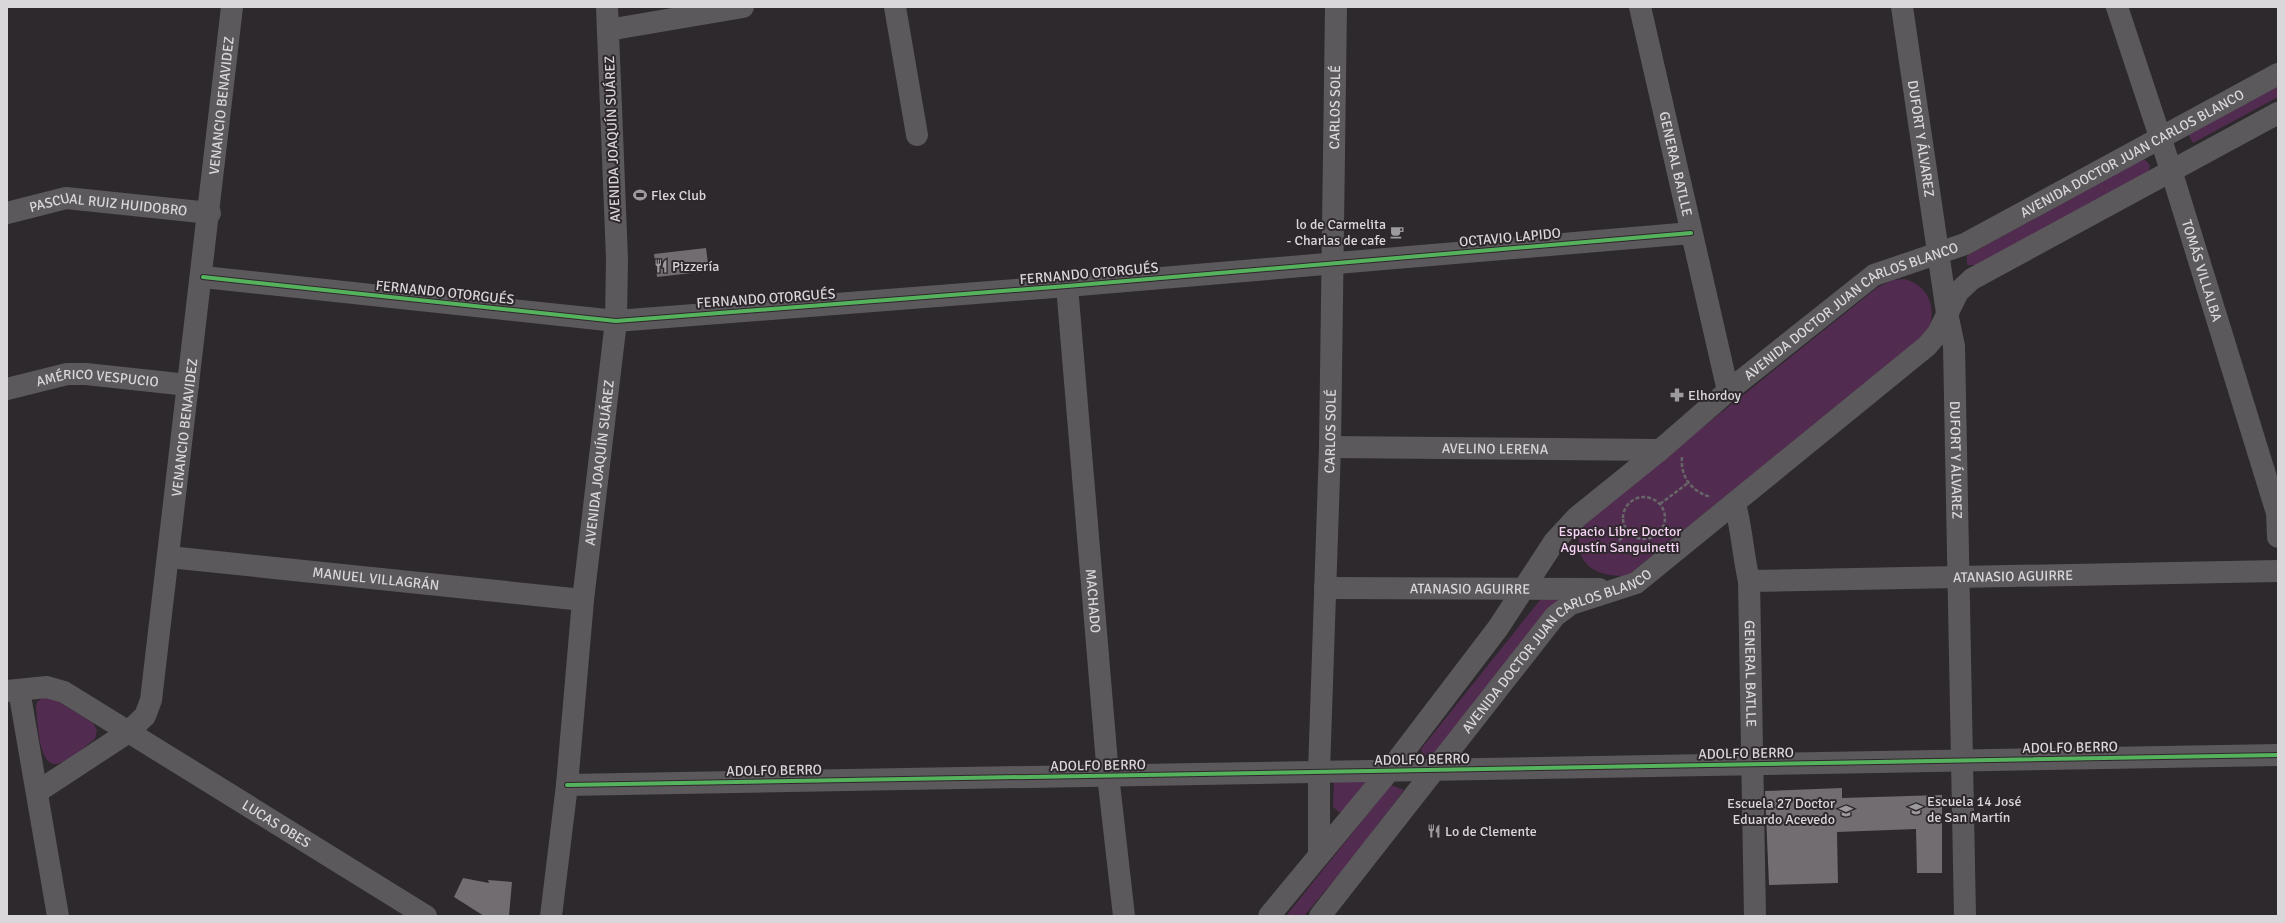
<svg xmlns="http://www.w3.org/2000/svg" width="2285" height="923" font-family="Signika,sans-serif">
<rect width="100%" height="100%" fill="#2d292c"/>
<!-- green -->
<path fill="#512c50" d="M2278 84V97L2193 143 2187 132Z
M2144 159 2150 165 2149 170 2145 174 1977 265H1967V256L1972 253Z
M1905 279C1930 287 1936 307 1929 331L1627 576C1615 576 1601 575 1591 568 1575 556 1575 533 1588 519L1878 287 1893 280Z
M1544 595 1556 598 1557 601 1433 754 1423 755 1421 749Z
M44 697 54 699 93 723 97 730 95 739C84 747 73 757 62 762 38 775 38 721 36 708L37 702Z
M1336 781H1365V786L1343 811 1339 812 1333 807 1334 783Z
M1391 785 1404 790 1351 860 1304 916H1286Z"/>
<!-- building -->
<path fill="#716d70" d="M706 248 709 271 657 277 654 254Z
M1842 788V798L1942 795V873H1917L1916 829 1837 832 1838 883 1769 885 1765 791Z
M463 878 489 883 488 880 512 882 509 916H484L454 897Z"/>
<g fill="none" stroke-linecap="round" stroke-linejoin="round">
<!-- path -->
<path stroke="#686568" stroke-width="2.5" stroke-dasharray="4 2" stroke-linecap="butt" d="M1682 457C1680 477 1692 492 1711 497
M1623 518a21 21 0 1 1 42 0a21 21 0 1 1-42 0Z
M1660 504 1688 483
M1585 551 1615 544 1629 532"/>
<!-- minor -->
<g stroke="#5b595b" stroke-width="22">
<path d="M895 7 917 135"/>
<path id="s1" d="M1640 7 1728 391"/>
<path id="s2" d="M1902 7 1947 313 1954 346 1965 916"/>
<path id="s3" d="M2117 7 2171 170 2277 513 2278 537"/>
<path d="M608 30 743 7"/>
<path id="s4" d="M7 213 66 198 210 213"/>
<path d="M203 277 616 321 1067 286 1691 233"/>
<path id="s5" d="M1067 286 1108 775 1124 916"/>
<path id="s6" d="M7 389 67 374H86L188 385"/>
<path id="s7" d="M1330 447 1660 450"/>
<path id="s8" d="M1735 504C1742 530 1743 555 1749 581L1755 916"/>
<path id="s9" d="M169 557 583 600"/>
<path id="s10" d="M1749 581 2278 571"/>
<path id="s11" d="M1325 588 1599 589"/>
<path d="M19 690 58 916"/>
<path id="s12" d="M7 691 47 687 64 692 426 916"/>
<path d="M567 785 2278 755"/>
<path id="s13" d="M37 792 127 733 145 716 151 700C180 469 207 238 232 7"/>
<path id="s14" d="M1319 854V772L1330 447 1336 7"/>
<path id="s15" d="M551 916 567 785 583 600 616 321 617 259 607 7"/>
<path id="s16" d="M1269 916 1389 771 1498 628 1554 542 1577 517 1660 450 1728 391 1874 275 1965 244 2278 74"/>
<path id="s17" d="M1320 916 1555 616 1571 604 1636 583 1927 346 1938 333 1958 292 1972 279 2278 113"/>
</g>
<!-- cycleway casing -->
<g stroke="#2e282d" stroke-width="6">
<path id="cycleway" d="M203 277 616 321 1067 286 1691 233
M567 785 2278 755"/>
</g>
<!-- cycleway -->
<use href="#cycleway" stroke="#56b35d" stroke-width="4"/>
</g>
<!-- icons -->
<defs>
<g id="stadium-bare" transform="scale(1.08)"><path d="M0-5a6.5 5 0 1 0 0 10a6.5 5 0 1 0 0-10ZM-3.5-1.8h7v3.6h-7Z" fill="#9d9a9d" stroke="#2e282d" stroke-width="2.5" paint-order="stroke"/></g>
<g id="cafe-bare" transform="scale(1.08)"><path d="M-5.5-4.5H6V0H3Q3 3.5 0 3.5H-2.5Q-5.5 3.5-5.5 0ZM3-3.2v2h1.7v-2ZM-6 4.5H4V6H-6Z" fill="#9d9a9d" stroke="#2e282d" stroke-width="2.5" paint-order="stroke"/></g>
<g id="restaurant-bare" transform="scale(1.08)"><path d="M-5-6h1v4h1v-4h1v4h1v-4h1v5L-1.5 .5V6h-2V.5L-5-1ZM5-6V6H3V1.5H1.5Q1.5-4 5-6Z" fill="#9d9a9d" stroke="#2e282d" stroke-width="2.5" paint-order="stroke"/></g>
<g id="pharmacy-bare" transform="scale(1.08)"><path d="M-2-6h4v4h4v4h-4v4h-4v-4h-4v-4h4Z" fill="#9d9a9d" stroke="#2e282d" stroke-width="2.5" paint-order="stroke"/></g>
<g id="school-bare" transform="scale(1.08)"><path d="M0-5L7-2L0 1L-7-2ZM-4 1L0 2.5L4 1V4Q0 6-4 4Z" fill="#9d9a9d" stroke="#2e282d" stroke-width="2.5" paint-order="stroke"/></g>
</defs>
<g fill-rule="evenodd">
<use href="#stadium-bare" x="640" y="195"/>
<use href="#cafe-bare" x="1397" y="232"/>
<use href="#restaurant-bare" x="661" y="266"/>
<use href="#pharmacy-bare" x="1677" y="395"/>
<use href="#school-bare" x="1916" y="809"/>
<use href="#school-bare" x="1846" y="811"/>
<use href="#restaurant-bare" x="1434" y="831"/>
</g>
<g text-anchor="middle" stroke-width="4" stroke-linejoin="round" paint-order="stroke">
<!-- street labels -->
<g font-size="14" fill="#dad7da" stroke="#2e282d">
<text dy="5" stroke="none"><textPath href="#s13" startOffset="748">VENANCIO BENAVIDEZ</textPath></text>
<text dy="5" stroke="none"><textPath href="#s14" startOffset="747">CARLOS SOLÉ</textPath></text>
<text dy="5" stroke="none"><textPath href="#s2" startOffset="133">DUFORT Y ÁLVAREZ</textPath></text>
<text transform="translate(612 139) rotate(-92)" y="5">AVENIDA JOAQUÍN SUÁREZ</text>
<text dy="5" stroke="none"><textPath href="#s16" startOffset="1174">AVENIDA DOCTOR JUAN CARLOS BLANCO</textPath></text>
<text dy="5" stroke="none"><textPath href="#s1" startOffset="161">GENERAL BATLLE</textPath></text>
<text dy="5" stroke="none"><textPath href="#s4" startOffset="103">PASCUAL RUIZ HUIDOBRO</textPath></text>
<text transform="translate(1510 237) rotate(-5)" y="5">OCTAVIO LAPIDO</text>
<text dy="5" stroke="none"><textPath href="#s3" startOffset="277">TOMÁS VILLALBA</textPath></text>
<text transform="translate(1089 273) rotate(-5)" y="5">FERNANDO OTORGUÉS</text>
<text transform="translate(445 292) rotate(6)" y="5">FERNANDO OTORGUÉS</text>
<text transform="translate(766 298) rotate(-4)" y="5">FERNANDO OTORGUÉS</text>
<text dy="5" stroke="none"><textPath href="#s16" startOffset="850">AVENIDA DOCTOR JUAN CARLOS BLANCO</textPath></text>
<text dy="5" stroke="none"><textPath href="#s6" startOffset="92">AMÉRICO VESPUCIO</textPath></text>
<text dy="5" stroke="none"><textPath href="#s13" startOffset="424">VENANCIO BENAVIDEZ</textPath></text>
<text dy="5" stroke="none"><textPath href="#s14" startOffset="423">CARLOS SOLÉ</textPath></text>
<text dy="5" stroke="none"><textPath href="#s7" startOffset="165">AVELINO LERENA</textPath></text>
<text dy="5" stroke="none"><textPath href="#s2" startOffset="457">DUFORT Y ÁLVAREZ</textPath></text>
<text dy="5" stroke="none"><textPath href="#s15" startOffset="456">AVENIDA JOAQUÍN SUÁREZ</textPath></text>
<text dy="5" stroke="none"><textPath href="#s10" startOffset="264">ATANASIO AGUIRRE</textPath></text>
<text dy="5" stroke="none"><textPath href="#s9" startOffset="208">MANUEL VILLAGRÁN</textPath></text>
<text dy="5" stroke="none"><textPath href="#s11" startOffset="145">ATANASIO AGUIRRE</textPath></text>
<text dy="5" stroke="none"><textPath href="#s5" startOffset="316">MACHADO</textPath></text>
<text dy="5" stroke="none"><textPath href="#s17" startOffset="361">AVENIDA DOCTOR JUAN CARLOS BLANCO</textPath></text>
<text dy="5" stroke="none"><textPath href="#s8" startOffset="171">GENERAL BATLLE</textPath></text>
<text transform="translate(2070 747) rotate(-1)" y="5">ADOLFO BERRO</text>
<text transform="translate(1746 753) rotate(-1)" y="5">ADOLFO BERRO</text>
<text transform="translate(1422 759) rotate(-1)" y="5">ADOLFO BERRO</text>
<text transform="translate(1098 765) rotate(-1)" y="5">ADOLFO BERRO</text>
<text transform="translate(774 770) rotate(-1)" y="5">ADOLFO BERRO</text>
<text dy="5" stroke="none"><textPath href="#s12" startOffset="308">LUCAS OBES</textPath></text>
</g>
<!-- poi labels -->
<g font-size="14" fill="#dad7da" stroke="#2e282d" text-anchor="start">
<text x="651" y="200">Flex Club</text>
<text x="1386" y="229" text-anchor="end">lo de Carmelita<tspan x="1386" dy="16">- Charlas de cafe</tspan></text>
<text x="672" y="271">Pizzería</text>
<text x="1688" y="400">Elhordoy</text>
<text x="1927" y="806">Escuela 14 José<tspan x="1927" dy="16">de San Martín</tspan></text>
<text x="1835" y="808" text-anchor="end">Escuela 27 Doctor<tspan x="1835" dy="16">Eduardo Acevedo</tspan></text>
<text x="1445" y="836">Lo de Clemente</text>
</g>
<!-- park labels -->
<g font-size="14" fill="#f7d4f5" stroke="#2e282d">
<text x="1620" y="536">Espacio Libre Doctor<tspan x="1620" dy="16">Agustín Sanguinetti</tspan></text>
</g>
</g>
<!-- border -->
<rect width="2285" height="923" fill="none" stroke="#dad7da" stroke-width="16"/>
</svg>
